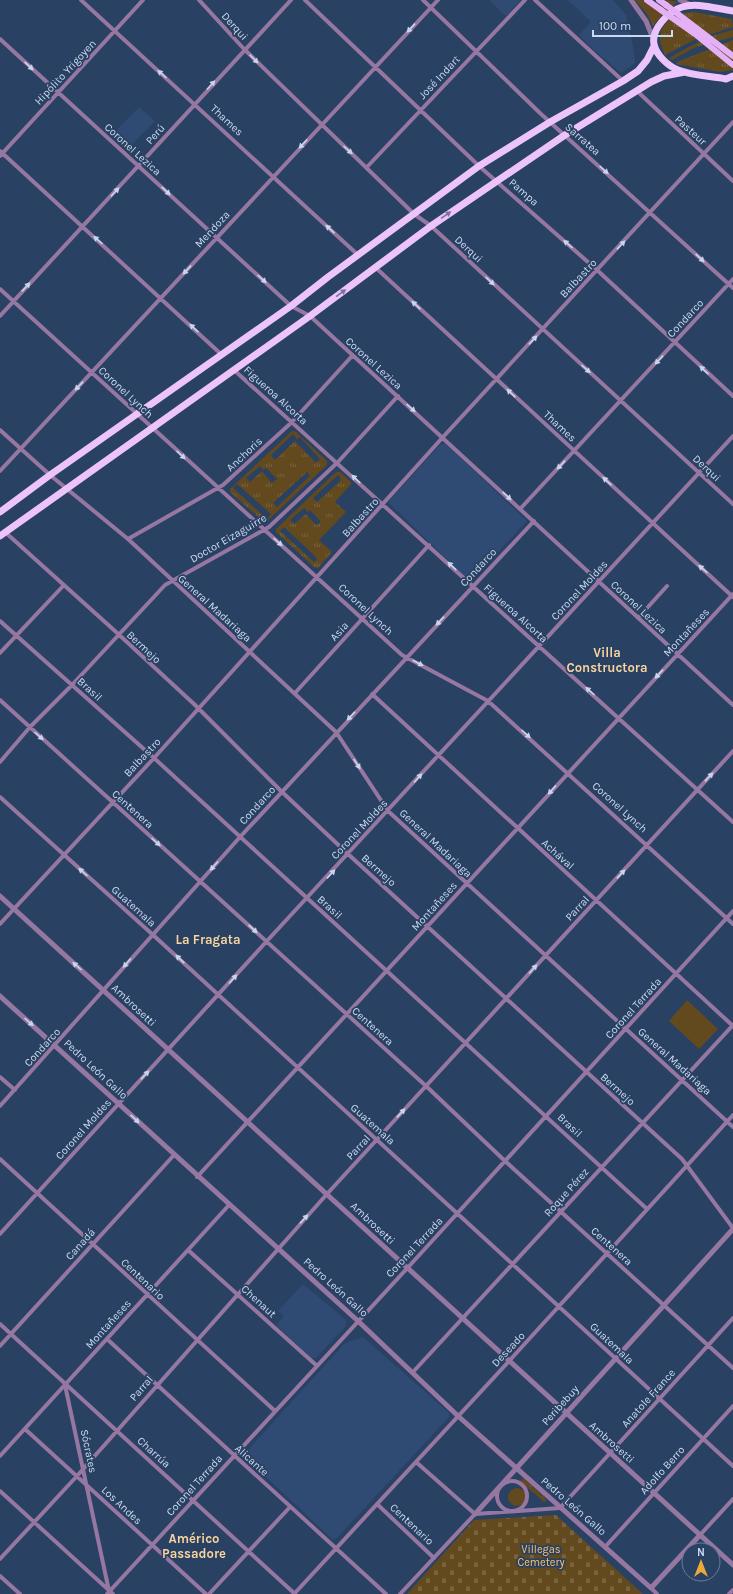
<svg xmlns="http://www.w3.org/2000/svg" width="733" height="1594" font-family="Karla,sans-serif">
<defs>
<pattern id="grass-tufts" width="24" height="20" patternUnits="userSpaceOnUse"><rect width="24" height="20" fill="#63491e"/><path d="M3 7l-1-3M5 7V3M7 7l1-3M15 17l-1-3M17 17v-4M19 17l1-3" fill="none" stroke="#78633f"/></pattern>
<pattern id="cemetery-stones" width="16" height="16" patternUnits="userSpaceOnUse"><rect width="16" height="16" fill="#63491e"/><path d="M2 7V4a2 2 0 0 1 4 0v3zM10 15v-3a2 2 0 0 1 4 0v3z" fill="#78633f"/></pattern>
</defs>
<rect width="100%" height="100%" fill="#294163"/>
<!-- built -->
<path fill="#2f4b74" d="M489 0H521L506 16Z
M568 0H613L626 15 632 40 635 63 621 73 593 49 579 35 591 22Z
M139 107 155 121 127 150 112 135Z
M445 443 527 521 473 579H467L389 503 390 500 440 445Z
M303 1284 346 1320V1326L316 1358H311L276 1325 284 1316 278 1311Z
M363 1337 449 1413V1417L336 1539 333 1540 246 1458V1452L345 1343Z"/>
<!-- grass -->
<path fill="url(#grass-tufts)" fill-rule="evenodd" d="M635 0H642L657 9 667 0 678 2 667 9 653 26 647 14Z
M694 12 732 19 733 27 696 39 665 55C663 50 659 42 660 36 662 20 679 12 694 12Z
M733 30V37L696 47 672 60 669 58C690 46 709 35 733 30Z
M733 40V70L720 72 676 64 679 61Z
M292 431H295L327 461V465L267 521H263L230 492V489ZM293 434 297 439 275 460 271 455ZM300 437 320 459 316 463 295 441ZM260 466 264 470 266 468 277 479 272 483 262 471 250 482 246 478ZM307 472 310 476 277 507 273 503ZM237 484 271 514 267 519 233 488Z
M336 472H340L352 483 335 502 346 512 319 540 332 552 318 568 314 567 276 532V529ZM338 475 341 478 339 482 317 502 313 498ZM304 508 308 512 310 510 321 522 316 525 306 514 294 524 290 520ZM284 527 315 556 317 560 314 562 280 531Z
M523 1478 546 1499V1501L544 1502 520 1481Z"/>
<!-- cemetery -->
<path fill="url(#cemetery-stones)" d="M556 1515 643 1594H407L474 1520Z"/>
<!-- park -->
<path fill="#63491e" d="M687 1000 718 1029 699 1049 669 1021Z
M508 1497a9 9 0 1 1 18 0a9 9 0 1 1-18 0Z"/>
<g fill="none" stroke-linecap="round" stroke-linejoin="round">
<!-- minor -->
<path stroke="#9677a1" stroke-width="4" d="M81 0 358 255
M199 0 244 49 414 214 431 226 733 504
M305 0 479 166 597 270 733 396
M423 0 541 114 733 288
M535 0 623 81
M0 39 291 306 310 316 733 705
M637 91 733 181
M0 151 222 355
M0 156 143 0
M367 167 525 0
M376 268 733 597
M0 289 402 655 488 701 733 924
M0 316 291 0
M234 370 733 822
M0 430 50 475 128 539 336 732 388 811 733 1127
M0 471 438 0
M520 509 733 279
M5 532 115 631 194 704 281 791 348 854 682 1159 733 1228
M128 539 223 485 292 422 352 356
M638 618 667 586
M0 621 154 758 647 1209
M0 653 64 585
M295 693 429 545
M372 694 733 1026
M0 700 426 1086 505 1161 733 1368
M0 762 30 727 72 685 165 585 269 527 338 462 398 396
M0 797 152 934 733 1466
M0 924 154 758 443 437 733 122
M0 1077 15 1090
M0 1106 240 837 534 521
M0 1159 275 1411
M197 1177 733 594
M0 1234 266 942 733 436
M188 1250 316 1365
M0 1324 295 1594
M107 1339 386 1594
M0 1346 174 1155
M413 1372 733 1025
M65 1385 109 1591
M25 1429 206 1594
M0 1456 229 1205
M416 1462 475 1514
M497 1496a15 15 0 1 1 30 0a15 15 0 1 1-30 0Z
M0 1491 113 1594
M377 1504 434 1558
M475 1514 560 1508 733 1318
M700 1535 733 1499
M605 1547 733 1406
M0 1559 77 1476 327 1194 733 751
M0 1576 20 1594
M651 1588 657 1594
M107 1594 412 1263 733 911
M209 1594 290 1507
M294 1594 510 1360 733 1115
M400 1594 475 1514
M729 1594 733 1590"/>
<!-- tertiary -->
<path stroke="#9677a1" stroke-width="5" d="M631 0 646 21 654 41
M680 0 691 5
M0 896 733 1565
M0 996 358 1321 458 1416 651 1588 700 1535
M475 1514 733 1229"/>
<!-- primary -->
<path stroke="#e5b1f6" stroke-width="6" d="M647 0 661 10
M659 0 666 5"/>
<!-- trunk -->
<path stroke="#ecc3fa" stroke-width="7" d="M733 11C717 9 697 2 682 7 669 11 651 29 654 44 656 55 668 66 678 70 693 76 711 76 726 79L733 76
M0 512 50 475 291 306 328 277 479 166 550 122 623 81 638 71 647 60 654 46
M0 536 310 316 431 226 565 135 651 82 664 76 685 72"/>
<!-- primary-bridge -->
<path stroke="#e5b1f6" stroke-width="6" d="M666 5 733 56
M661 10 695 34 733 65"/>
</g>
<!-- one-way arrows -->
<defs><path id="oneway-solid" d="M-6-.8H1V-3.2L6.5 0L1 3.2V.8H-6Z"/></defs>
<g fill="#c9d5eb">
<use href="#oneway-solid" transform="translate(411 28) rotate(133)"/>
<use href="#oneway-solid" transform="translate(254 59) rotate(45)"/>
<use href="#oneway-solid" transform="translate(29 66) rotate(43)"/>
<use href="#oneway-solid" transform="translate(162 74) rotate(-138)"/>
<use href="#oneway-solid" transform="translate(211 85) rotate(-48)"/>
<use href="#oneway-solid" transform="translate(303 144) rotate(133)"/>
<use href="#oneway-solid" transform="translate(348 150) rotate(42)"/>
<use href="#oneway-solid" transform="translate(604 170) rotate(42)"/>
<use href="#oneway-solid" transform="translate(166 191) rotate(43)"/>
<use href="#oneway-solid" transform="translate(115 192) rotate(-47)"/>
<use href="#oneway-solid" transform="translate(330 229) rotate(-137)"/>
<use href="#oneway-solid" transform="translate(98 240) rotate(-138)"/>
<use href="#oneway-solid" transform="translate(568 244) rotate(-138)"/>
<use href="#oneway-solid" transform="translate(621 245) rotate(-47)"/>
<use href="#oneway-solid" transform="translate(700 258) rotate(43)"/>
<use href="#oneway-solid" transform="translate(187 270) rotate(133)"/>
<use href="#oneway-solid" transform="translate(262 279) rotate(42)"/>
<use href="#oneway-solid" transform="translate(490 281) rotate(43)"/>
<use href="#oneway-solid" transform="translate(26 287) rotate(-47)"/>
<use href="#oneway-solid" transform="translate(416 305) rotate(-137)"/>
<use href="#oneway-solid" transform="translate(194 328) rotate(-137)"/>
<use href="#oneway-solid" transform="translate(533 340) rotate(-47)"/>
<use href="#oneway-solid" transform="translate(659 360) rotate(133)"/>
<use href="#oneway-solid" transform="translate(586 369) rotate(42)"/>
<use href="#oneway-solid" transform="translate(704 370) rotate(-137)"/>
<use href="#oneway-solid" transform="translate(79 386) rotate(133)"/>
<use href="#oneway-solid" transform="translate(511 393) rotate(-137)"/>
<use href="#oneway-solid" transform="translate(411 408) rotate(42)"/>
<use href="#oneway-solid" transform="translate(181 455) rotate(43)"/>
<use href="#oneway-solid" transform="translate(561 465) rotate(133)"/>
<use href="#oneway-solid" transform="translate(356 479) rotate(-137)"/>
<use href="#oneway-solid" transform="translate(607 481) rotate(-137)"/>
<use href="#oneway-solid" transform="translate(507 496) rotate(43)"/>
<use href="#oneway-solid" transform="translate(278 542) rotate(42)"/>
<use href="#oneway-solid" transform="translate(452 566) rotate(-137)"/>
<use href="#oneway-solid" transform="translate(703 569) rotate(-138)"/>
<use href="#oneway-solid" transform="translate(440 621) rotate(133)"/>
<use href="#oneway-solid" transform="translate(418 663) rotate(28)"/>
<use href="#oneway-solid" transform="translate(659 674) rotate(133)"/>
<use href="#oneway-solid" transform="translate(590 691) rotate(-138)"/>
<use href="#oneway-solid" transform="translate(351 716) rotate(133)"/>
<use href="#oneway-solid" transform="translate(526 734) rotate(42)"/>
<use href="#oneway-solid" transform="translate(39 736) rotate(42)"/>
<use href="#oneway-solid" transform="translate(357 764) rotate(57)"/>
<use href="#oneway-solid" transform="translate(709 777) rotate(-47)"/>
<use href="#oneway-solid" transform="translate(418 778) rotate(-48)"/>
<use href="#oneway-solid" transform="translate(552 790) rotate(132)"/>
<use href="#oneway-solid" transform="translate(156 842) rotate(42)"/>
<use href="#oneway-solid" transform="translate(214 866) rotate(131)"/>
<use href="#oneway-solid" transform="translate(83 872) rotate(-138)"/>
<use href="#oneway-solid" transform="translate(331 874) rotate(-47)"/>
<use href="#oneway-solid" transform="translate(621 874) rotate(-47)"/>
<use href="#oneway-solid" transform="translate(253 929) rotate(43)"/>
<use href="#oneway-solid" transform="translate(180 959) rotate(-137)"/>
<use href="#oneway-solid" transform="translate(127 963) rotate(131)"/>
<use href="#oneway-solid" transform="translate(77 966) rotate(-138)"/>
<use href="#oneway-solid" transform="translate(533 969) rotate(-48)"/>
<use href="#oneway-solid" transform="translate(233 979) rotate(-48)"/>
<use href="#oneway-solid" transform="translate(29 1022) rotate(42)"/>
<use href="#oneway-solid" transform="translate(145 1075) rotate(-47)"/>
<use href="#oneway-solid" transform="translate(401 1113) rotate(-47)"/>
<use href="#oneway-solid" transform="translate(135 1119) rotate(43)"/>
<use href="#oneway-solid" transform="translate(304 1219) rotate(-48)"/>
</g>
<g fill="#77759f">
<use href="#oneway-solid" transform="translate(446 215) rotate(-35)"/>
<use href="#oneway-solid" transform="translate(341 293) rotate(-36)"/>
</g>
<g text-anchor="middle" stroke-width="3.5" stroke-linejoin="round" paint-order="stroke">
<!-- street labels -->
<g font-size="11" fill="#ccdaef" stroke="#294163">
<text transform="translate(235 26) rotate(48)" y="4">Derqui</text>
<text transform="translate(65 72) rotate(-47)" y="4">Hipólito Yrigoyen</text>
<text transform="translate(439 77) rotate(-47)" y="4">José Indart</text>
<text transform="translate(227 120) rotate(43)" y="4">Thames</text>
<text transform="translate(691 130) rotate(42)" y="4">Pasteur</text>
<text transform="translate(155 134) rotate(-48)" y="4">Perú</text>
<text transform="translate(583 139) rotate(41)" y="4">Sarratea</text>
<text transform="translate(133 149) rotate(42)" y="4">Coronel Lezica</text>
<text transform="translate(524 192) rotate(41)" y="4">Pampa</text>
<text transform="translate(212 229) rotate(-47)" y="4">Mendoza</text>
<text transform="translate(469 249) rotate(43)" y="4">Derqui</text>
<text transform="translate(578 278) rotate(-47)" y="4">Balbastro</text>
<text transform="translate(685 318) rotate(-47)" y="4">Condarco</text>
<text transform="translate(374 363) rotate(42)" y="4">Coronel Lezica</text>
<text transform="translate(126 392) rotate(43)" y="4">Coronel Lynch</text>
<text transform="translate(276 395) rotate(42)" y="4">Figueroa Alcorta</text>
<text transform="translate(560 426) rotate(43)" y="4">Thames</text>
<text transform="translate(244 454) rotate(-43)" y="4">Anchoris</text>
<text transform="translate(707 468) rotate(43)" y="4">Derqui</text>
<text transform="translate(360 517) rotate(-48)" y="4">Balbastro</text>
<text transform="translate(228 538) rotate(-30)" y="4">Doctor Eizaguirre</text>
<text transform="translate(478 567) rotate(-47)" y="4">Condarco</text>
<text transform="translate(579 590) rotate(-47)" y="4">Coronel Moldes</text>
<text transform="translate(639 607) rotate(43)" y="4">Coronel Lezica</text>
<text transform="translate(215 608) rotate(42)" y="4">General Madariaga</text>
<text transform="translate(366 609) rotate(43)" y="4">Coronel Lynch</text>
<text transform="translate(516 613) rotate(42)" y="4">Figueroa Alcorta</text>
<text transform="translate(339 631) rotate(-48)" y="4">Asia</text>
<text transform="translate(686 632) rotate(-47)" y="4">Montañeses</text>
<text transform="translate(144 647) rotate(43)" y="4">Bermejo</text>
<text transform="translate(90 689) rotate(42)" y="4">Brasil</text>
<text transform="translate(142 757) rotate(-47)" y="4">Balbastro</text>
<text transform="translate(257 805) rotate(-48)" y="4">Condarco</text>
<text transform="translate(620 807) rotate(42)" y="4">Coronel Lynch</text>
<text transform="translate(133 809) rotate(42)" y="4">Centenera</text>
<text transform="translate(359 829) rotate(-47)" y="4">Coronel Moldes</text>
<text transform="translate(436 843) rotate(43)" y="4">General Madariaga</text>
<text transform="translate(558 854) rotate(42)" y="4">Achával</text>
<text transform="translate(379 870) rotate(42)" y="4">Bermejo</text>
<text transform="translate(134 906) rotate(42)" y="4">Guatemala</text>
<text transform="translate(434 906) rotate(-48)" y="4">Montañeses</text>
<text transform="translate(330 907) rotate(42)" y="4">Brasil</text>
<text transform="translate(577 908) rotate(-47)" y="4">Parral</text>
<text transform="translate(134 1005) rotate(43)" y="4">Ambrosetti</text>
<text transform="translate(633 1008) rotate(-48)" y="4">Coronel Terrada</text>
<text transform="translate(373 1026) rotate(42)" y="4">Centenera</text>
<text transform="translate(42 1047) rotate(-48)" y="4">Condarco</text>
<text transform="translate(675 1061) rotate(42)" y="4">General Madariaga</text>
<text transform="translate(96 1069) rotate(43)" y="4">Pedro León Gallo</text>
<text transform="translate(618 1089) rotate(42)" y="4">Bermejo</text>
<text transform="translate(373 1124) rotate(42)" y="4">Guatemala</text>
<text transform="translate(570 1125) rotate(43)" y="4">Brasil</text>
<text transform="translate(83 1129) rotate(-48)" y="4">Coronel Moldes</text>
<text transform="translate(358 1147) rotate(-47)" y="4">Parral</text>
<text transform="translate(566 1192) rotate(-48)" y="4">Roque Pérez</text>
<text transform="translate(373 1223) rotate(43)" y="4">Ambrosetti</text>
<text transform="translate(80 1244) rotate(-48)" y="4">Canadá</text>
<text transform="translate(612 1246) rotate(42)" y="4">Centenera</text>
<text transform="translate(414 1247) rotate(-47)" y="4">Coronel Terrada</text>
<text transform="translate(143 1279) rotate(43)" y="4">Centenario</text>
<text transform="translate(336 1287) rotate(42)" y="4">Pedro León Gallo</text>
<text transform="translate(259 1301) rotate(42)" y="4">Chenaut</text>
<text transform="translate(108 1324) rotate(-48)" y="4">Montañeses</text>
<text transform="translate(612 1343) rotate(43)" y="4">Guatemala</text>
<text transform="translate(508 1349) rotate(-47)" y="4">Deseado</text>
<text transform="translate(141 1388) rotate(-49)" y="4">Parral</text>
<text transform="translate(648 1398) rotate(-48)" y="4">Anatole France</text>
<text transform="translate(560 1405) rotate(-48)" y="4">Peribebuy</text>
<text transform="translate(612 1442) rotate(42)" y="4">Ambrosetti</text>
<text transform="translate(89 1451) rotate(78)" y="4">Sócrates</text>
<text transform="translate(154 1452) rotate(42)" y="4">Charrúa</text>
<text transform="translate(252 1460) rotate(42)" y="4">Alicante</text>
<text transform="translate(662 1470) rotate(-48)" y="4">Adolfo Berro</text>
<text transform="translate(194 1485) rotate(-48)" y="4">Coronel Terrada</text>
<text transform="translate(122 1505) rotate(43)" y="4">Los Andes</text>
<text transform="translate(574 1506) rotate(41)" y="4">Pedro León Gallo</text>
<text transform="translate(412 1524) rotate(43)" y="4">Centenario</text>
</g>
<!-- park labels -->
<g font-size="11" fill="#fdc365" stroke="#294163">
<text x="541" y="1553">Villegas<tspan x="541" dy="13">Cemetery</tspan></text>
</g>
<!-- quarter labels -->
<g font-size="13" font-weight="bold" fill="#f8d49f" stroke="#294163">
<text x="607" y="657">Villa<tspan x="607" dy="15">Constructora</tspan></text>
<text x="208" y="944">La Fragata</text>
<text x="194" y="1543">Américo<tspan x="194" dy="15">Passadore</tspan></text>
</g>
</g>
<!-- north arrow -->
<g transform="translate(701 1562)"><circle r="19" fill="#294163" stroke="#6a7e9b"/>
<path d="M0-3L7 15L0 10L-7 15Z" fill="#eaaa38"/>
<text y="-6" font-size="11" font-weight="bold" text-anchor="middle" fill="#ccdaef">N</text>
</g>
<!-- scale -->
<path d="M593 30v6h79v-6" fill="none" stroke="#ccdaef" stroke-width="2"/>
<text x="599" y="30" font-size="12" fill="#ccdaef" stroke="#294163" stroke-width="3" paint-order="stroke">100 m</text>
</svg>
